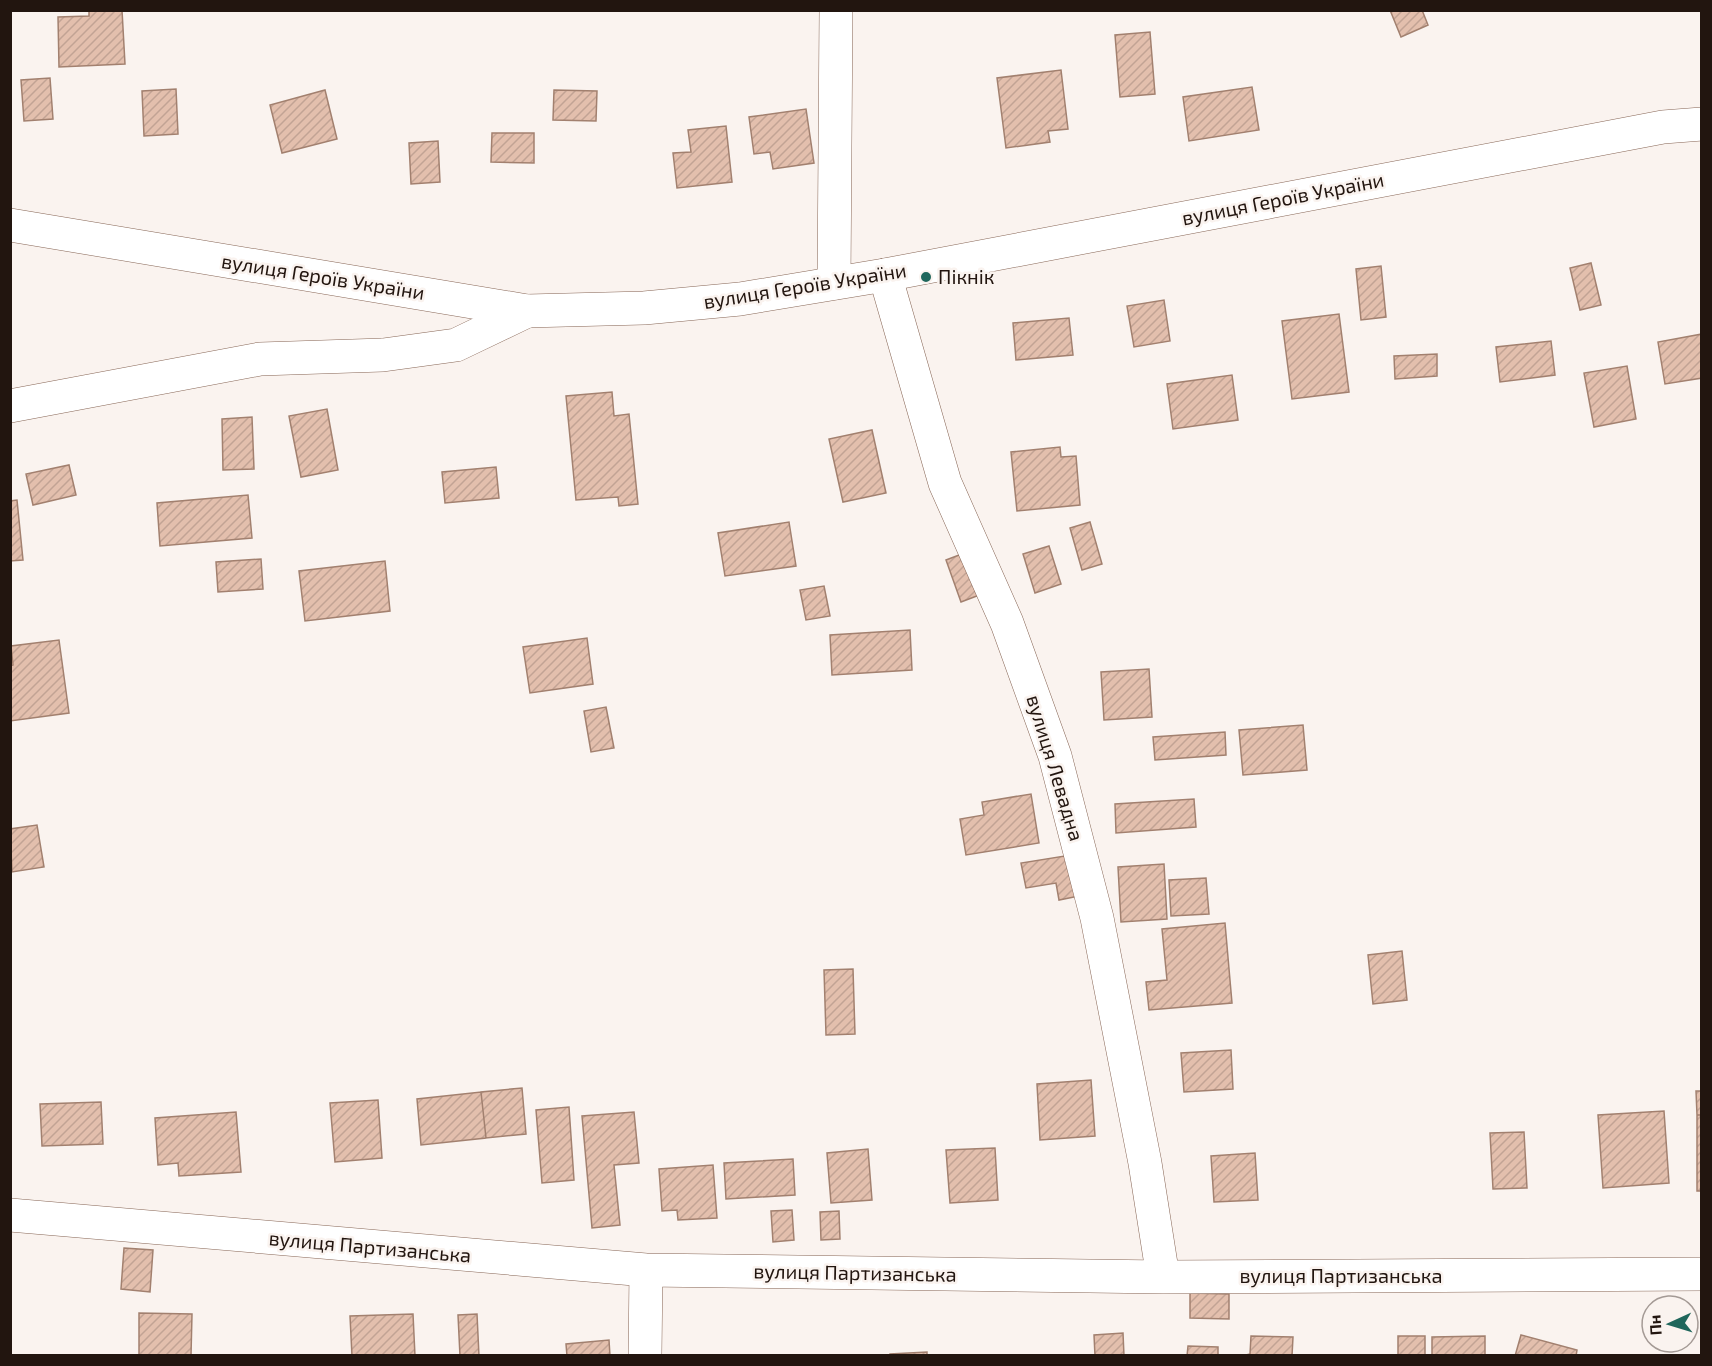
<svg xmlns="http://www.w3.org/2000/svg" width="1712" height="1366" font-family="'Exo 2',sans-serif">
<defs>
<pattern id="building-hatch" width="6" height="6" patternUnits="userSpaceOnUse" patternTransform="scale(1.5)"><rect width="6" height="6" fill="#e3bfad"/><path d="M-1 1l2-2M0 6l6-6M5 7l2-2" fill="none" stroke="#c2a394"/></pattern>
</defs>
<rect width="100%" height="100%" fill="#faf3ef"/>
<!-- building -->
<path fill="url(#building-hatch)" stroke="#a2806f" stroke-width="1.5" d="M89 10H122L125 64 59 67 58 17 89 16Z
M1390 10H1422L1428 25 1401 37Z
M1150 32 1155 94 1120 97 1115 35Z
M1061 70 1068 129 1048 131 1050 142 1006 148 997 78Z
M50 78 53 119 24 121 21 80Z
M1252 87 1259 130 1189 141 1183 97Z
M176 89 178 134 144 136 142 91Z
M325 90 337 139 282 153 270 105Z
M554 90 597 91 596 121 553 120Z
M806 109 814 163 773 169 770 152 754 154 749 117Z
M726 126 732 182 677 188 673 153 691 152 688 130Z
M492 133H534V163L491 162Z
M438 141 440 182 411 184 409 143Z
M1591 263 1601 305 1580 310 1570 268Z
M1381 266 1386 317 1361 320 1356 269Z
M1164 300 1170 341 1134 347 1127 306Z
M1339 314 1349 392 1292 399 1282 321Z
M1069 318 1073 355 1016 360 1013 323Z
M1702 334V378L1665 384 1658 342Z
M1551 341 1555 375 1500 382 1496 347Z
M1437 354V376L1395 379 1394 356Z
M1627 366 1636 419 1594 427 1584 373Z
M1232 375 1238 420 1173 429 1167 384Z
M612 392 614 416 629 414 638 504 619 506 618 497 576 500 566 396Z
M327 409 338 470 301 477 289 416Z
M252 417 254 469 223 470 222 419Z
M872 430 886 493 843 502 829 439Z
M1060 447 1061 457 1076 456 1080 505 1017 511 1011 452Z
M69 465 76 495 33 505 26 474Z
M496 467 499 498 445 503 442 472Z
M248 495 252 538 160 546 157 503Z
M17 500 23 560 10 561V501Z
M789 522 796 566 725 576 718 533Z
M1090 522 1102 564 1082 570 1070 528Z
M1049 546 1061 584 1035 593 1023 554Z
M967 552 982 594 961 602 946 560Z
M261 559 263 589 218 592 216 562Z
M385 561 390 611 305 621 299 571Z
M824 586 830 616 806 620 800 590Z
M910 630 912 670 832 675 830 635Z
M587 638 593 684 530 693 523 647Z
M59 640 69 713 10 721V666L13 665 11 646Z
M1149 669 1152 717 1104 720 1101 672Z
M606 707 614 748 591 752 584 711Z
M1303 725 1307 770 1243 775 1239 730Z
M1225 732 1226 755 1155 760 1153 737Z
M1031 794 1039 843 966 855 960 819 984 815 982 802Z
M1194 799 1196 827 1116 833 1115 804Z
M37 825 44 867 12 872 10 829Z
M1077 854 1084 895 1059 900 1056 883 1026 888 1021 863Z
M1164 864 1167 919 1121 922 1118 867Z
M1206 878 1209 914 1171 916 1169 880Z
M1225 923 1232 1003 1149 1010 1146 982 1167 980 1162 929Z
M1402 951 1407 1000 1373 1004 1368 955Z
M853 969 855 1034 826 1035 824 970Z
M1231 1050 1233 1089 1184 1092 1181 1053Z
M1091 1080 1095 1136 1040 1140 1037 1084Z
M522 1088 526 1134 486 1138 481 1092Z
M1696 1091H1702V1115H1697Z
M481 1092 486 1138 421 1145 417 1099Z
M378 1100 382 1158 335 1162 330 1103Z
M101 1102 103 1144 42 1146 40 1104Z
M569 1107 574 1180 542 1183 536 1110Z
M1664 1111 1669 1183 1603 1188 1598 1115Z
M236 1112 241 1172 179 1176 178 1163 158 1165 155 1118Z
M634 1112 639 1163 614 1165 620 1225 592 1228 582 1116Z
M1697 1115H1702V1191H1697Z
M1524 1132 1527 1188 1493 1189 1490 1133Z
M995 1148 998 1200 950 1203 946 1150Z
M868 1149 872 1200 831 1203 827 1153Z
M1255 1153 1258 1200 1214 1202 1211 1156Z
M793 1159 795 1195 726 1199 724 1163Z
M713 1165 717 1218 678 1220 677 1210 662 1211 659 1169Z
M792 1210 794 1240 773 1242 771 1211Z
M839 1211 840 1239 821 1240 820 1212Z
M124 1248 153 1250 150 1292 121 1289Z
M1190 1293 1229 1294V1319L1190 1318Z
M139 1313 192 1314 191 1356H139Z
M413 1314 415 1356H352L350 1316Z
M477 1314 479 1356H460L458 1315Z
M1123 1333 1124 1356H1095L1094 1335Z
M1521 1335 1577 1350 1576 1356H1515Z
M1251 1336 1293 1337 1292 1356H1242L1250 1354Z
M1398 1336H1425V1356H1398Z
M1485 1336V1356H1432V1337Z
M609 1340 610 1356H567L566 1344Z
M1188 1346 1218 1347V1356H1187Z
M927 1352V1356H890V1354Z"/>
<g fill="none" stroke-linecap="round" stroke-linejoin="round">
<!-- minor casing -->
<g stroke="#886757" stroke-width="34">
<path id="minor" d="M885 275 945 483 1007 623 1055 756 1097 918 1145 1163 1163 1277
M834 283 836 10
M10 406 260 359 383 355 456 345 527 311
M10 1215 646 1270 1163 1277 1702 1274
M645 1356 646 1270"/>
</g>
<!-- primary casing -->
<g stroke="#886757" stroke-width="34">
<path id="primary" d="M10 225 527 311 644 308 740 299 885 275 1663 127 1702 124"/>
</g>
<!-- minor -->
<use href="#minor" stroke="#fff" stroke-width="33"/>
<!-- primary -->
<use href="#primary" stroke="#fff" stroke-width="33"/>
</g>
<!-- markers -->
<circle fill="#1f665b" stroke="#faf3ef" stroke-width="2" cx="926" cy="277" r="6"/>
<g text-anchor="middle" stroke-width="5" stroke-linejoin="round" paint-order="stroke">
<!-- street labels -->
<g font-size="20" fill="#22150f" stroke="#faf3ef">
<text transform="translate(1283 199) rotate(-11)" y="7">вулиця Героїв України</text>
<text transform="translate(323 277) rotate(9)" y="7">вулиця Героїв України</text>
<text transform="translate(805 286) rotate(-9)" y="7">вулиця Героїв України</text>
<text transform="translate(1055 768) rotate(73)" y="7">вулиця Левадна</text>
<text transform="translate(370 1247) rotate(5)" y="7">вулиця Партизанська</text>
<text transform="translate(855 1273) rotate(1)" y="7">вулиця Партизанська</text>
<text x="1341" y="1283">вулиця Партизанська</text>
</g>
<!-- poi labels -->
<g font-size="20" fill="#22150f" stroke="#faf3ef" text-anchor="start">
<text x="938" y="284">Пікнік</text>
</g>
</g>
<!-- border -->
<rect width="1712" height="1366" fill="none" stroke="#22150f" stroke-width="24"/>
<!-- north arrow -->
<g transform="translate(1670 1324) rotate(266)"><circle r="28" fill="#faf3ef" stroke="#a49a95" stroke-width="1.5"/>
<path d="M0-4.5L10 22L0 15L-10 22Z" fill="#1f665b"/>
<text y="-9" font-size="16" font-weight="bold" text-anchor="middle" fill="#22150f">Пн</text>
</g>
</svg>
